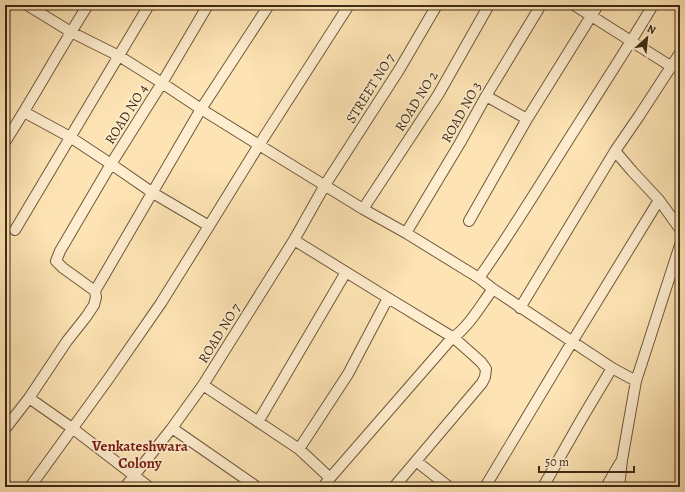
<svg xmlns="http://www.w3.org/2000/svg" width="685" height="492" font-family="Alegreya,serif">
<rect width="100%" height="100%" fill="#fee4b4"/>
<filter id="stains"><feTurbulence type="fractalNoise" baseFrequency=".005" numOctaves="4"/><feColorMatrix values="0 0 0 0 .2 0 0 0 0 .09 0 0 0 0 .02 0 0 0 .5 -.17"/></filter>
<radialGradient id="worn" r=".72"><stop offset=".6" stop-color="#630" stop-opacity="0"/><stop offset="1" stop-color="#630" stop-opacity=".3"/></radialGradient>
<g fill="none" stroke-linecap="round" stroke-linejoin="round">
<!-- minor casing -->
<g stroke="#6e583d" stroke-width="12">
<path id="minor" d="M27 5 71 32 119 56 162 83 201 109 259 145 363 209 406 233 479 278 493 289 612 368 636 381
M574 5 672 67
M486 96 527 119
M24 112 70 137 111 164 153 193 209 226
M5 142C34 97 59 50 88 5
M615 151 632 171 659 200 680 229
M363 209 438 95 489 5
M469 221 527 119 598 5
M15 230 149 5
M406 233 460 143 486 96 541 5
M294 240 388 298 454 338 481 362 486 369 485 377 482 383 394 487
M479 278C515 227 547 173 581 120 605 82 630 44 653 5
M95 291 201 109 269 5
M520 308 615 151 639 116 680 53
M203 385 299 449 330 478
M29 398 72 428 149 487
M258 422 346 272
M172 428 257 487
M5 429 29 398 67 341 86 317 94 305 96 297 95 291 63 268 56 261 60 251 111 164 162 83 208 5
M299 449 348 374 388 298
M416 461 449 487
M30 487 109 378 161 303 209 226 259 145 349 5
M125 487 172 428 203 385 294 240 325 185 399 70 437 5
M323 487 330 478 451 339C469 327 480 306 493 289
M485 487 572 342 659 200
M543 487 581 420 612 368
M606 487 620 463
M619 487 622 460 636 381 680 245"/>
</g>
<!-- minor -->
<use href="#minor" stroke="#feedce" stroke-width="10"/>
</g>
<g text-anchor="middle" stroke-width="3.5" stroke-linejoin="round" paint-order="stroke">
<!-- street labels -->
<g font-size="14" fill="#3e2a15" stroke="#feedce">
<text transform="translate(370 88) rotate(-58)" y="5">STREET NO 7</text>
<text transform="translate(416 101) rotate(-58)" y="5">ROAD NO 2</text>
<text transform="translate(461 112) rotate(-61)" y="5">ROAD NO 3</text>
<text transform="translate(126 114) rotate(-58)" y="5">ROAD NO 4</text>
<text transform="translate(219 333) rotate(-58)" y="5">ROAD NO 7</text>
</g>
<!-- neighbourhood labels -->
<g font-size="15" font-weight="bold" fill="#7a1f14" stroke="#feedce">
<text x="140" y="451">Venkateshwara<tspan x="140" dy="17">Colony</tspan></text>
</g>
</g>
<!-- margin -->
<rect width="685" height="492" fill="none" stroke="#fee4b4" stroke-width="20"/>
<rect x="6" y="6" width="673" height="480" fill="none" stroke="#3e2a15" stroke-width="2"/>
<rect x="10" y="10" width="665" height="472" fill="none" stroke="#3e2a15"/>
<!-- north arrow -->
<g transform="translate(647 38) rotate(27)" stroke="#feedce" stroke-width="3" paint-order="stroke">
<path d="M0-3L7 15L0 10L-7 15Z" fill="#3e2a15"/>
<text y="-6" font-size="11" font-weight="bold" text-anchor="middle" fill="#3e2a15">N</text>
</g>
<!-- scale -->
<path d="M539 466v6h95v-6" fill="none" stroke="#3e2a15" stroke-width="2"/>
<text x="545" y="466" font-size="12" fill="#3e2a15" stroke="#feedce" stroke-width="3" paint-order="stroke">50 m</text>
<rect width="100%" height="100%" filter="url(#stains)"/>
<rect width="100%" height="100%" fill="url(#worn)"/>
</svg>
